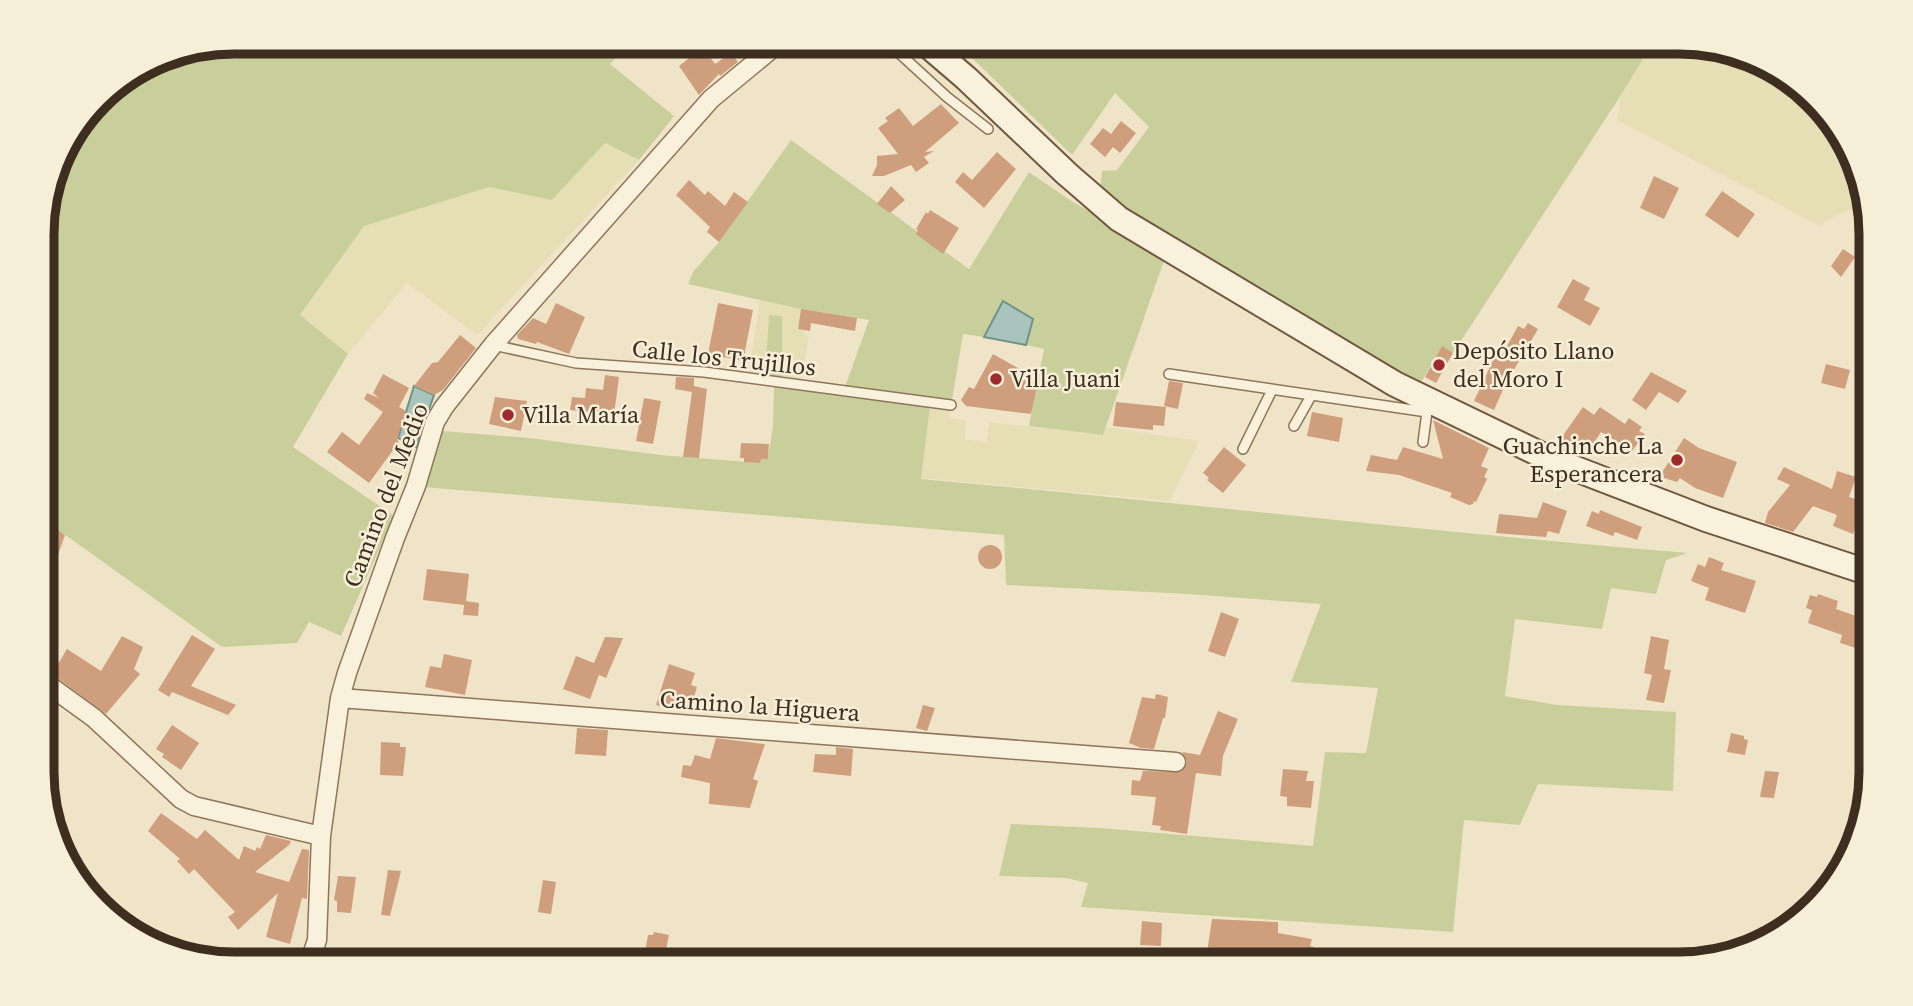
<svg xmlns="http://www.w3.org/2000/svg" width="1913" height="1006" font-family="'Source Serif 4',serif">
<rect width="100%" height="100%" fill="#f0e4c8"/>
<!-- farmland -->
<path fill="#e6deb5" d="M1653 42H1679L1764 62 1838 127 1867 204 1834 216 1820 226 1617 120 1621 95Z
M605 143 639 160 477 335 407 283 348 354 300 316 363 226 489 187 552 200Z
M760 299 801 309 798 328 804 330V334L809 335 801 381 782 379V316L769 315 765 376 749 374Z
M930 406 951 409 950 418 966 420 965 440 987 442 989 422 1103 435 1106 427 1199 441 1170 501 921 478Z"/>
<!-- green -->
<path fill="#c9cf9b" d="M234 42H632L610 64 674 116 639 160 605 143 552 200 489 187 364 226 300 315 348 354 293 447 394 516 341 636 309 622 297 643 222 647 43 519 42 221 62 149 107 90 161 56Z
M982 42H1653L1621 95 1453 353 1442 347 1418 387 1130 214 1100 191 1102 171 1117 170 1149 127 1115 93 1072 155 971 57Z
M791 140 969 269 1029 172 1073 202 1166 255 1103 435 1029 426 1044 349 1026 345 1033 319 1003 302 984 337 963 334 952 400 845 387 869 320 801 309 688 284 693 272 719 242Z
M769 315 782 316V379L765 376Z
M774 386 930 406 921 479C1177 502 1432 532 1688 553L1666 560 1656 594 1611 588 1602 629 1515 619 1505 696 1557 705 1676 712 1673 791 1538 784 1520 825 1464 820 1453 932 1081 907 1088 883 1066 878 999 876 1011 824 1100 828 1313 846 1325 752 1366 753 1378 688 1291 682 1321 604 1189 594 1006 585 1004 535 422 487 442 431 529 438 661 455 760 463 761 459H768L773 426Z"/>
<!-- water -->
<path fill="#a9c4bc" stroke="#6f938a" stroke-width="2" d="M1003 301 1033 319 1026 345 984 337Z
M414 386 434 395 416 447 398 438Z"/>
<!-- building -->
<path fill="#cf9f7d" d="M703 47 715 64 731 53 738 62 720 76 719 74 699 95 679 66Z
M941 104 959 123 925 152 934 151 924 157 929 163 916 172 911 165 884 176H872L877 165V156L898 154 878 128 888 121 885 118 899 108 913 126Z
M1121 121 1136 133 1120 153 1113 147 1105 157 1090 144 1103 128 1111 134Z
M997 152 1016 169 984 208 955 182 963 172 972 180Z
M1654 176 1679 188 1664 219 1640 208Z
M689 180 705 195 708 191 725 206 734 192 748 202 719 242 707 232 710 227 676 195Z
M891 186 905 200 890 213 877 204Z
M1722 191 1755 214 1738 238 1705 215Z
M930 210 959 228 943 254 916 234 918 230 916 229 926 212 928 214Z
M1843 249 1855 257 1841 277 1831 266Z
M1573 279 1590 288 1584 300 1600 308 1590 326 1557 307Z
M556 303 585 317 569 354 537 342 536 344 518 339 517 335 533 318 546 324Z
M718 303 753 310 743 361 708 354Z
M801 309 857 318 855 331 811 323 810 331 798 329Z
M1528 323 1538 329 1506 383 1494 410 1474 401 1497 352 1502 355 1518 326 1524 329Z
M460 335 476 348 443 390 434 395 414 386 432 363 438 362Z
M1442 346 1453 353 1436 383 1425 377Z
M993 354 1018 368 1013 377 1038 383 1031 414 966 406 961 400 969 387 974 389Z
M1826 364 1850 370 1845 389 1821 383Z
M1651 372 1687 391 1678 403 1659 392 1646 410 1632 400Z
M383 374 409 388 399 407 406 411 397 440 399 442 369 483 327 452 342 432 359 445 383 412 364 399 367 393 379 398 373 393Z
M605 375 619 377 614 415 570 410 572 397 585 398 586 388 603 390Z
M676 377 694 378V386L707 389 699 458 683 457 692 392 675 389Z
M1169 381 1183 383 1178 409 1164 406Z
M495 397 527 401 521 431 489 424Z
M644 398 661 401 653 444 636 441Z
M1116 402 1166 407 1164 426 1153 425V430L1113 426Z
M1583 407 1594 415 1600 407 1625 424 1629 418 1642 427 1639 431 1645 434 1632 451 1601 432 1588 452 1576 444 1573 448 1559 441Z
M1312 412 1343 418 1339 442 1307 436Z
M1433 420 1489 448 1481 466 1488 469 1484 477 1487 479 1476 502 1474 501 1473 504 1469 505 1450 497 1452 493 1399 475 1366 471 1371 455 1397 460 1403 447 1443 459Z
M1684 438 1699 448 1737 462 1723 498 1695 488 1680 478 1677 482 1664 478 1663 471Z
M741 443 769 444 768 459H761L760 463 744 462V458H740Z
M1224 447 1246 465 1223 493 1207 480 1209 478 1203 473Z
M1784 467 1832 489 1837 471 1856 477 1849 497 1864 502 1853 534 1833 526 1837 515 1813 506 1793 532 1765 523 1768 512 1790 485 1777 479Z
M1543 502 1567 511 1559 534 1548 531 1546 537 1496 533 1499 514 1537 518Z
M1600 510 1642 527 1637 540 1615 532 1613 536 1586 526 1592 511 1599 514Z
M43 519 65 535 45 592 43 558 50 540 43 535Z
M978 557a12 12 0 1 1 24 0a12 12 0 1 1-24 0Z
M1709 557 1724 563 1721 570 1756 581 1745 613 1705 600 1709 588 1691 581 1698 564 1705 567Z
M427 569 469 574 466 601 479 603 478 616 463 615 464 605 423 600Z
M1818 594 1838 601 1836 609 1871 621 1862 650 1840 643 1842 635 1808 623 1812 610 1806 608 1810 595 1817 597Z
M1221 612 1239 619 1225 657 1208 651Z
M192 635 215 649 191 686 236 705 228 715 172 692 169 697 158 690Z
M122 636 143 647 134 669 140 674 106 714 52 674 67 649 101 671Z
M1651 636 1669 640 1664 669 1671 670 1664 703 1646 700 1652 675 1644 673Z
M605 637 623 638 606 678 599 675 590 699 563 689 576 656 594 663Z
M444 654 472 660 465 695 425 687 430 666 441 668Z
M669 664 695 673 691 685 697 687 690 710 674 705 672 710 656 705Z
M1156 694 1168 697 1165 718H1163L1154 749H1156L1141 748 1129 743 1142 697 1155 699Z
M923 705 935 708 927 731 916 728Z
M1218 711 1238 719 1223 756 1221 776 1196 773 1187 834 1160 830 1161 826 1152 825 1156 797 1131 795 1132 780 1140 781 1143 771 1181 772 1187 762 1182 752 1200 755Z
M172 725 199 743 181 770 162 757 164 754 156 749Z
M577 728 608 730 606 756 575 754Z
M1731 733 1744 736V739L1748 740 1745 755 1727 752Z
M716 738 765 744 753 779 758 781 750 808 709 804 710 783 681 777 683 765 691 766 695 755 710 759Z
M381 742 400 743V747H406L403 776 380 775Z
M836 747 853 749 851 776 813 772 815 754 836 755Z
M1283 769 1308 771 1306 781H1314L1311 808 1287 806V797L1280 796Z
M1765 771 1779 772 1774 798 1760 797Z
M161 813 197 839 205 830 239 860 244 846 255 851 257 847 260 849 266 835 291 841 289 845 255 872 289 882 302 849 309 850 307 899 302 898 290 944 266 937 278 893 238 930 228 917 235 912 194 869 189 874 177 861 180 859 148 831Z
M388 870 401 871 390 916 381 915Z
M338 876 356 877 351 913 337 912V901L334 900Z
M543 880 556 882 551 914 538 912Z
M1212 919 1278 922V933L1312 939 1310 946 1314 947 1312 959 1297 956 1298 964H1291L1239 952 1238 955 1207 953Z
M1142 921 1162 923 1161 946 1140 945Z
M654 932 669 935 663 964 643 963 648 935H653Z"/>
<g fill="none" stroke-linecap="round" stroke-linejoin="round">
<!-- lane casing -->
<g stroke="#8d765c" stroke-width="12">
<path id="lane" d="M887 42 947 97 988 129
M493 345 576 363 704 372 951 405
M1169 374 1427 412 1431 404
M1294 426 1311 396
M1423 442 1427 412
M1243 449 1272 390"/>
</g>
<!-- street casing -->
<g stroke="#8d765c" stroke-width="21">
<path id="street" d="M43 681 94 718 181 799 194 806 321 836
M340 698 1176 762
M309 964 317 940 321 836 340 698 347 673 395 538 416 486 435 422 444 407 493 345 711 99 780 42"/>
</g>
<!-- secondary casing -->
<g stroke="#6f573f" stroke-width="28">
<path id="secondary" d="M924 42 966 78 1067 174 1119 219 1395 384 1550 459 1706 519 1870 573"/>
</g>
<!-- lane -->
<use href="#lane" stroke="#faf1dc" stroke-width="9"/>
<!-- street -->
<use href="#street" stroke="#faf1dc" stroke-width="18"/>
<!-- secondary -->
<use href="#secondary" stroke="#faf1dc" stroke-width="24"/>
</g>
<!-- markers -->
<g fill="#9e2a2b" stroke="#f7eed8" stroke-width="2.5">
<circle cx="1439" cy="365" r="7"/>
<circle cx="996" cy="379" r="7"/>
<circle cx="508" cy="415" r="7"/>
<circle cx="1677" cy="460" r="7"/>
</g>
<g text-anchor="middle" stroke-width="5" stroke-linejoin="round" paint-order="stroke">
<!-- poi labels -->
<g font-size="24" fill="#3d2e20" stroke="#f7eed8" text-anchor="start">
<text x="1453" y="359">Depósito Llano<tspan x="1453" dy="28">del Moro I</tspan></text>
<text x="1010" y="387">Villa Juani</text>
<text x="522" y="423">Villa María</text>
<text x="1663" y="454" text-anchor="end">Guachinche La<tspan x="1663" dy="28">Esperancera</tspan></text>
</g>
<!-- street labels -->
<g font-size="24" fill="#3d2e20" stroke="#f7eed8">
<text transform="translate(724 358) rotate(6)" y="8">Calle los Trujillos</text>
<text transform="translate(386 495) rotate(-69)" y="8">Camino del Medio</text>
<text transform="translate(760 706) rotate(4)" y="8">Camino la Higuera</text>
</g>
</g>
<!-- crop -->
<path d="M0 0H1913V1006H0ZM234 54H1679A180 180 0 0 1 1859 234V772A180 180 0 0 1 1679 952H234A180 180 0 0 1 54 772V234A180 180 0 0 1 234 54Z" fill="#f7eed8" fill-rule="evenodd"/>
<path fill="none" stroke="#3d2e20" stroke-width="9" d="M234 54H1679A180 180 0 0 1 1859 234V772A180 180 0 0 1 1679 952H234A180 180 0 0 1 54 772V234A180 180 0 0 1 234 54Z"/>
</svg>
